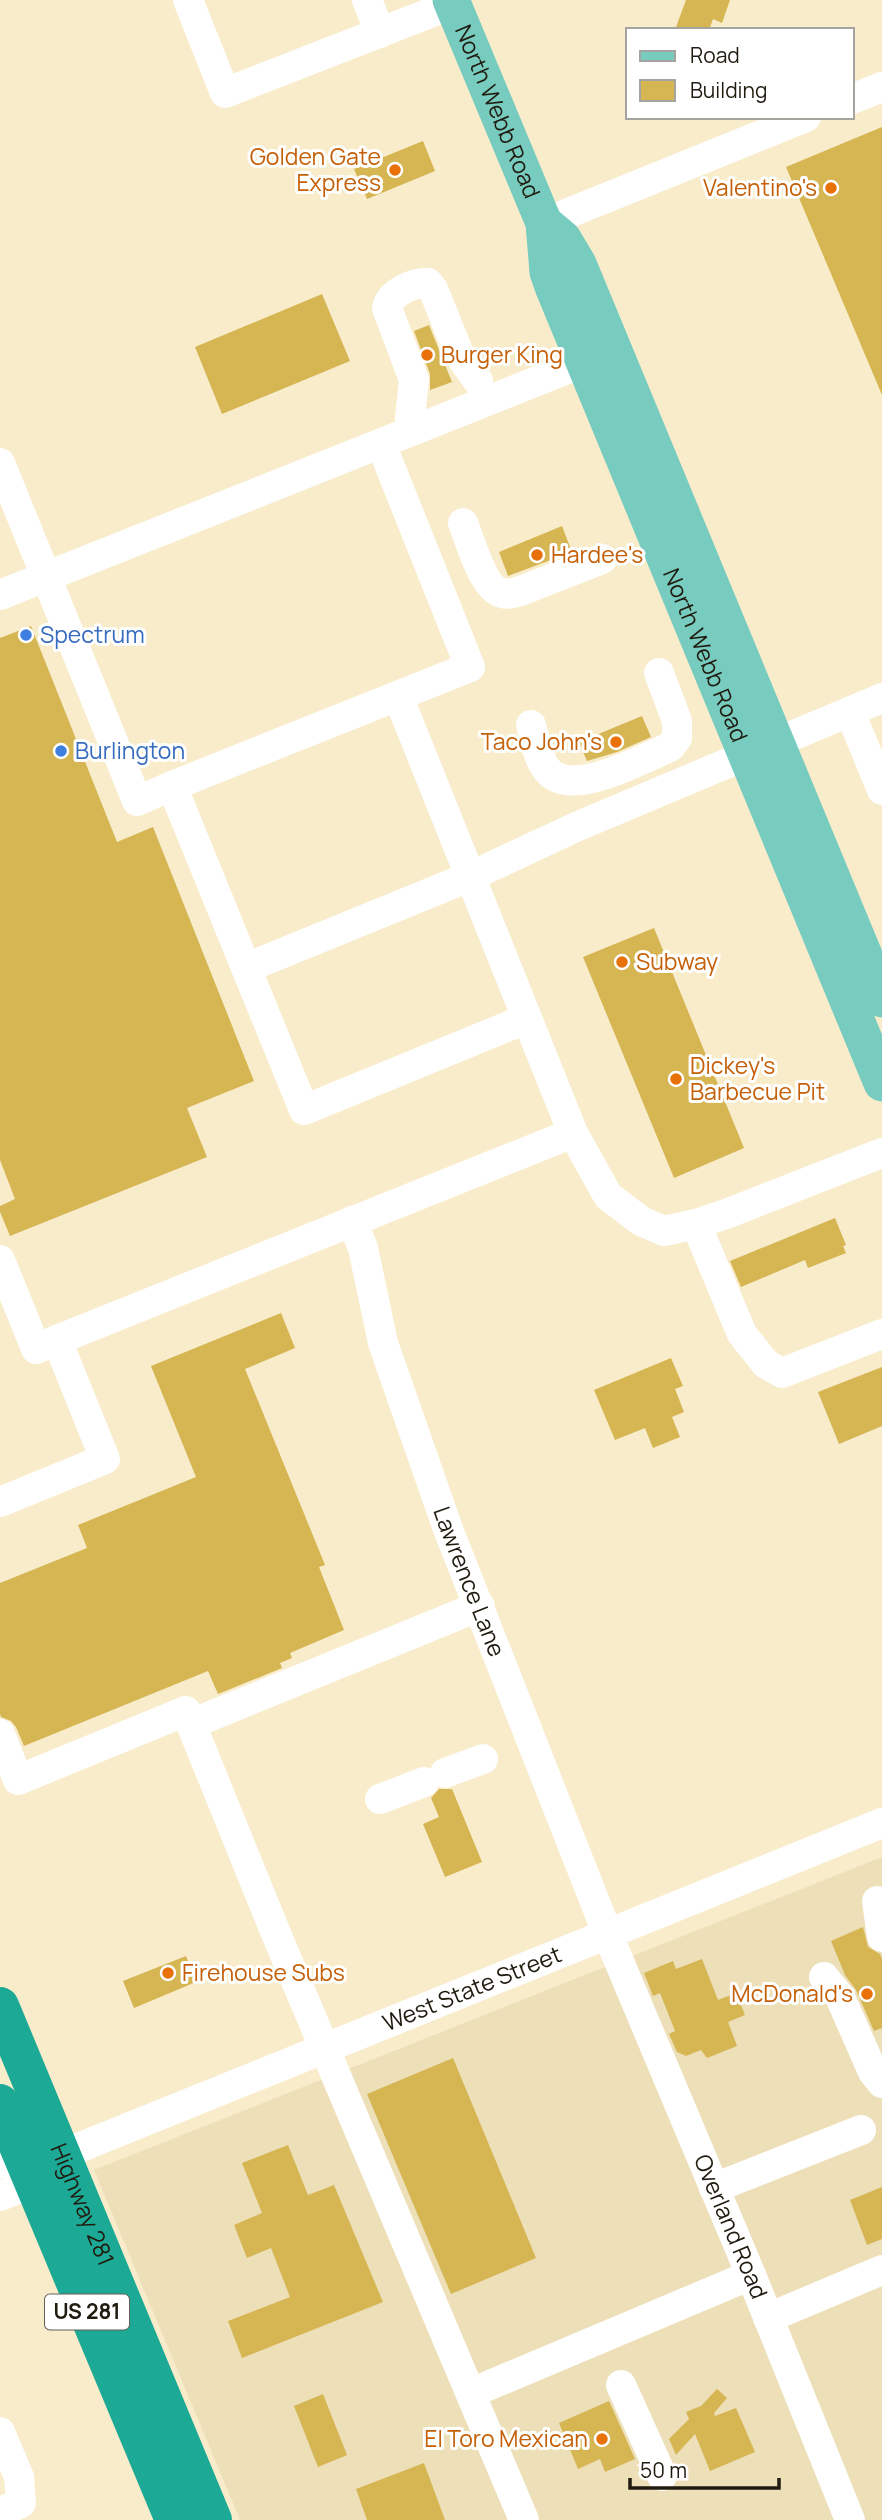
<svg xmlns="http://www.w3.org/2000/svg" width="882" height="2520" font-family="Manrope,sans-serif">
<rect width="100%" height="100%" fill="#f8eccb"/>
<!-- built -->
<path fill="#eddfb8" d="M882 1857V2520H240L94 2170Z"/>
<!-- building -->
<path fill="#d6b553" d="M686 0H730L722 23 713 19 709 30H684L676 27Z
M882 127V395L786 167Z
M423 141 435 171 367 199 354 169Z
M322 294 350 361 222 414 195 347Z
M429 325 452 382 430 390V374L414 331Z
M562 526 572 552 508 576 499 552Z
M31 626 117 842 153 827 254 1081 187 1108 207 1157 10 1236 0 1212V1206L15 1199 0 1160V638Z
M642 716 651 737 617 752 587 761 579 742Z
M654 928 744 1148 674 1178 583 957Z
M835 1218 846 1245 843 1246 846 1253 808 1268 805 1260 741 1287 730 1261Z
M281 1313 295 1348 245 1369 325 1565 319 1567 344 1630 290 1653 292 1658 280 1663 282 1668 218 1694 208 1671 24 1746 16 1727 11 1721 1 1717 0 1714V1583L87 1548 78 1525 196 1477 151 1366Z
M671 1358 683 1386 675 1389 684 1412 672 1417 680 1437 653 1448 645 1428 615 1440 594 1390Z
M882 1367V1426L839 1444 818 1392Z
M439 1789H452L482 1862 445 1877 423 1824 439 1817 431 1798Z
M863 1927 868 1947 880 1954 882 1959V2028L874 2031 856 1990 845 1975 831 1941Z
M186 1956 196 1982 134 2008 123 1981Z
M702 1959 718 2000 736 1993 745 2015 728 2022 737 2046 707 2058 701 2050 686 2056 677 2052 669 2034 675 2031 660 1993 653 1996 644 1973 673 1961 676 1969Z
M453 2058 536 2258 451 2294 367 2094Z
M288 2145 308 2195 334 2185 383 2302 242 2358 228 2321 290 2297 271 2248 247 2258 234 2225 262 2213 242 2163Z
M882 2187V2239L867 2245 850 2200Z
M717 2389 727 2398 714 2413 715 2416 736 2408 755 2452 710 2471 695 2434 676 2455 669 2439 689 2419 686 2412 701 2406Z
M323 2394 347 2455 318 2467 294 2406Z
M609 2401 635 2459 605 2472 600 2459 578 2469 559 2423Z
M424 2463 445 2520H367L356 2489Z"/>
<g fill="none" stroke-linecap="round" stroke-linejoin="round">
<!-- minor -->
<g stroke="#fff" stroke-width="30">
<path d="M188 0 225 93 453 4"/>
<path d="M367 0 380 33"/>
<path d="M852 99 882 87"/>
<path d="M544 223 806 117"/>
<path d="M410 418 414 380 387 308C390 293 413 282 428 283L433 289 460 356 478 381"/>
<path d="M0 463 137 801 172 786 304 1110 526 1019"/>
<path d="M463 523C470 540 483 589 502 593 509 595 516 592 523 590L602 559"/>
<path d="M0 595 605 354"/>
<path d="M398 696 573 1133 608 1196 641 1221 664 1231 696 1224 726 1214 882 1153"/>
<path d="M850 712 882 790"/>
<path d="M531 725C535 739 537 755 545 767 567 802 641 759 670 747L677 738V721L659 673"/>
<path d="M172 786 470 667 381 444"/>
<path d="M246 968 469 877 576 827 882 698"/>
<path id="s1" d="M352 1221 363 1248 383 1343 448 1529 608 1935 751 2275 850 2520"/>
<path d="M696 1224 742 1334 766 1364 782 1373 882 1334"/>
<path d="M0 1260 36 1349 57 1340"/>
<path d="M0 1502 105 1459 57 1340 573 1133"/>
<path d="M480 1606 191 1724 277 1936 524 2520"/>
<path d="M0 1734 18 1780 186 1711 191 1724"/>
<path d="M445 1773 483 1759"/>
<path d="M380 1799 424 1782"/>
<path d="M877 1901 882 1937"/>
<path d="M824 1977 840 1997 873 2072 882 2083"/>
<path id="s2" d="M0 2164 22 2156 61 2155 882 1823"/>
<path d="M714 2188 861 2130"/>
<path d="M0 2196 33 2183 49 2168"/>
<path d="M768 2318 882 2270"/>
<path d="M621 2385 662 2476"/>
<path d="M471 2393 751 2275"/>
<path d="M0 2432 19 2477 21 2503 0 2512"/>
</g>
<!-- major -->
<g stroke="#77cbbf" stroke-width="37">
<path id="s3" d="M451 0 544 223 548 272 554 289 882 1083"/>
<path d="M544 223 563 239 578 264 882 999"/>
</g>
<!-- highway -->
<g stroke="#1ca995" stroke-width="38">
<path id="s4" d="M0 2006 213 2520"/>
<path d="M0 2103 174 2520"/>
</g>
</g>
<!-- markers -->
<g fill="#e8710a" stroke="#fff" stroke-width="2.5">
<circle cx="395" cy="170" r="7"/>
<circle cx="831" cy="188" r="7"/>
<circle cx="427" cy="355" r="7"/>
<circle cx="537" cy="555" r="7"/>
<circle cx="616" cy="742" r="7"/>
<circle cx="622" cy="962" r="7"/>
<circle cx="676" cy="1079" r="7"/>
<circle cx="168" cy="1973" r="7"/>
<circle cx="867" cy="1994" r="7"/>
<circle cx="602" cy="2439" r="7"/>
</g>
<g fill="#3f7fe0" stroke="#fff" stroke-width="2.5">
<circle cx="26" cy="635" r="7"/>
<circle cx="61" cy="751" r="7"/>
</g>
<g text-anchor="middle" stroke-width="6" stroke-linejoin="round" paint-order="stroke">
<!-- shield labels -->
<rect fill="#fff" stroke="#635f57" stroke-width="2" x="45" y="2294.5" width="84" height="35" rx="5"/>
<g font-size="21" font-weight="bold" fill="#201b0f">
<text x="87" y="2319">US 281</text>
</g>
<!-- street labels -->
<g font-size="23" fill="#201b0f" stroke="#fff">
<text dy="8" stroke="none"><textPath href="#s3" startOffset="121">North Webb Road</textPath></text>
<text dy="8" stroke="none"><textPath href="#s3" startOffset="705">North Webb Road</textPath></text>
<text dy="8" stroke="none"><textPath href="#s1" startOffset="380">Lawrence Lane</textPath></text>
<text dy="8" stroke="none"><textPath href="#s2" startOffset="506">West State Street</textPath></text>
<text dy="8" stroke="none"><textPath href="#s4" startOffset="215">Highway 281</textPath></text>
<text dy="8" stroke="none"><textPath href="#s1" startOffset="1076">Overland Road</textPath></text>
</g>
<!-- food labels -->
<g font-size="23" fill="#c56008" stroke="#fff" text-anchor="end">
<text x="381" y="165">Golden Gate<tspan x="381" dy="26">Express</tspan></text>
<text x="817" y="196">Valentino's</text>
<text x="441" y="363" text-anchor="start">Burger King</text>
<text x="551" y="563" text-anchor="start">Hardee's</text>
<text x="602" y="750">Taco John's</text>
<text x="636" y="970" text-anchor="start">Subway</text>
<text x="690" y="1074" text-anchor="start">Dickey's<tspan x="690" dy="26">Barbecue Pit</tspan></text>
<text x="182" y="1981" text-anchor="start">Firehouse Subs</text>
<text x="853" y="2002">McDonald's</text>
<text x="588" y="2447">El Toro Mexican</text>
</g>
<!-- shop labels -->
<g font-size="23" fill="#366cbe" stroke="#fff" text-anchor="start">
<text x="40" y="643">Spectrum</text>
<text x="75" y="759">Burlington</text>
</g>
</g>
<!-- legend -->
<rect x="626" y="28" width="228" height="91" fill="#ffffff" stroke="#a6a49f" stroke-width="2"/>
<rect x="640" y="51" width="35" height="10" fill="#77cbbf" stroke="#a6a49f" stroke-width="2"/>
<text x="690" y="63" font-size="21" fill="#201b0f">Road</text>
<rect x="640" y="80" width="35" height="21" fill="#d6b553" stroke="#a6a49f" stroke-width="2"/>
<text x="690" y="98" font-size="21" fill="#201b0f">Building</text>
<!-- scale -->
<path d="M630 2478v10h149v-10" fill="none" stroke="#201b0f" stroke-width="3.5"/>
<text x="640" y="2478" font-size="21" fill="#201b0f" stroke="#ffffff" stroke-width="5" paint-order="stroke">50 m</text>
</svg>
